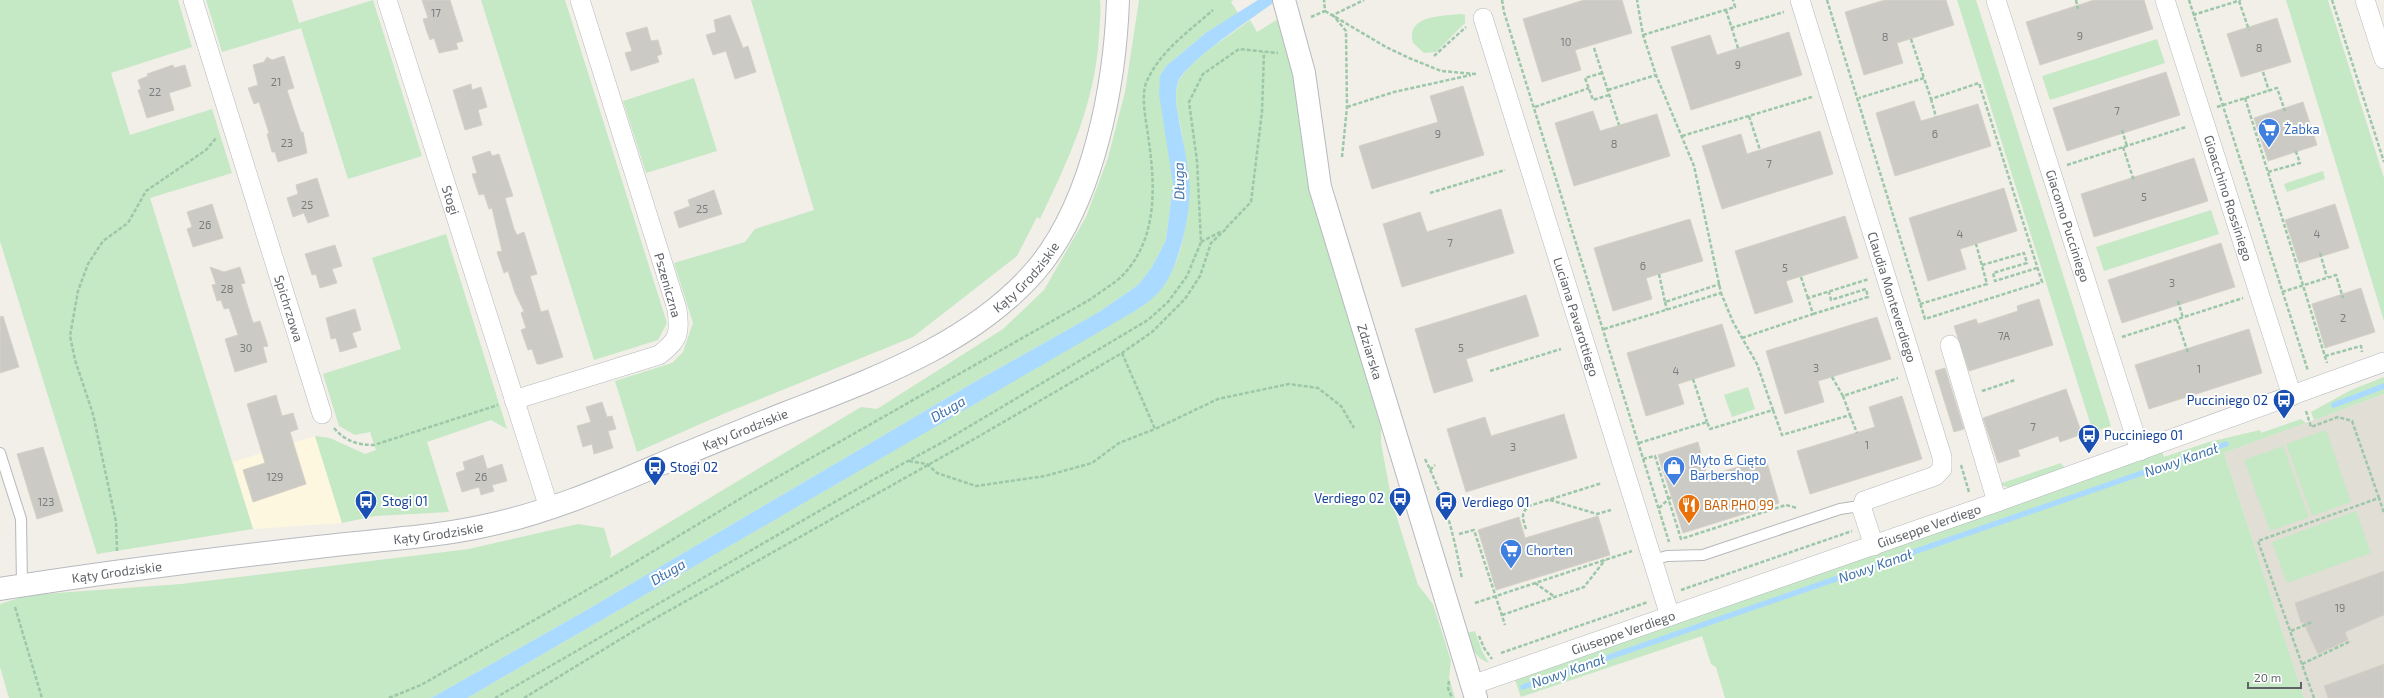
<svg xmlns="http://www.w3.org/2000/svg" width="2384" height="698" font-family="'Exo 2',sans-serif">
<rect width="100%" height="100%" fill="#f1efe8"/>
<!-- commercial -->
<path fill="#fef7e0" d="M315 436 342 523 253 529 233 462Z"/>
<!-- education -->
<path fill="#e1ded6" d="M2384 394V698H2304L2224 453Z"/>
<!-- green -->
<path fill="#c5e8c5" d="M0 0H178L192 47 111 73 130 135 212 109 232 173 150 198 253 529 97 554 0 241Z
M206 0H292L299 23 373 0 422 156 348 179 301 28 222 52Z
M481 0H565L667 323 658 340 594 360Z
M751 0H1100C1101 11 1100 22 1099 34 1096 101 1069 159 1040 219L1037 217 1017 256 913 337 723 414 637 452 615 381 672 363 683 352 693 323 674 263 745 242 755 229 814 210Z
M1139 0H1233L1231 2 1238 13 1207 32 1166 66 1173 184 1166 240 1152 267 1138 285 1099 312 964 388 578 615 431 698H9L0 667V604L29 595 181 584 469 549 578 524 604 528 611 552 610 558 861 407 877 409 1003 329 1044 290 1086 217 1108 158 1125 92Z
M1957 0H1976L2111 426 2093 432Z
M2286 0H2328L2384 178V321Z
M1461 14 1465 15V23L1436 52 1424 53 1413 43C1405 15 1443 16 1461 14Z
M1278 19 1294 66 1316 206 1381 428V443L1392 502 1418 585 1433 604 1451 661 1449 678 1455 698H467L1141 307C1151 295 1170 277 1175 264 1192 227 1186 175 1182 135 1180 118 1171 95 1180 79 1193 57 1230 36 1250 20L1257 32Z
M2157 39 2165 63 2050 100 2042 76Z
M694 78 717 151 646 173 623 101Z
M2323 171 2325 179 2287 192 2284 184Z
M2211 210 2219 234 2104 271 2096 247Z
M446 234 507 429 491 420 427 442 449 512 375 516 342 523 315 436 330 438 365 454 376 450 370 432 355 435 339 426 323 374 401 349 372 258Z
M2384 377V394L2314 420 2311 412 2351 390Z
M1748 387 1755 409 1732 417 1724 395Z
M2301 419 2306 423 2224 453 2304 698H1725L1716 667 1711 664 1702 636 1521 697 1515 680 2162 452 2164 457 2209 442 2260 430 2261 433Z
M2326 430 2351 502 2312 516 2286 444Z
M2283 446 2309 517 2270 531 2244 460Z
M2061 463 2065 469 2011 489 1999 484Z
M2356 511 2371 553 2287 583 2272 542Z
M1475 631 1482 651 1489 663C1475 658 1471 647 1467 633Z"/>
<!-- water -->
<path fill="#aadaff" d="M1258 0H1277C1253 18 1194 56 1180 78 1172 92 1178 112 1180 126 1183 143 1187 160 1189 177 1193 206 1180 264 1163 287 1150 305 1125 316 1106 328L467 698H431L578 615 964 388 1099 312 1138 285 1152 267 1166 240 1173 184 1159 94 1160 76 1166 66 1207 32Z"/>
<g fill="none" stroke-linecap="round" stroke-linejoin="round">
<!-- stream -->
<path stroke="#aadaff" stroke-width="5.5" d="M2334 405 2384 386
M1523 687 2226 444"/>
</g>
<!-- building -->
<path fill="#cccac5" stroke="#d6d1c6" d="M422 0H450L463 41 456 43 458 49 439 53 434 38 430 40 426 29 423 19 428 18Z
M1584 0H1622L1632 33 1575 50 1581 70 1542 82 1523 19Z
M1885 0H1946L1954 25 1897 43 1903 63 1864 75 1845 12Z
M2094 0H2144L2153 29 2040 65 2026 22Z
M730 15 743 48 748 46 756 72 735 79 726 51 713 55 706 35 716 32 714 20Z
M2277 18 2291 62 2241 77 2227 34Z
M647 27 651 41 658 40 662 54 657 56 659 62 631 71 625 53 632 51 626 33Z
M1789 32 1802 75 1691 110 1671 47 1710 35 1717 55Z
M284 56 294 88 287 90 301 132H303L307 153 278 162 275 152H272L267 134 269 133 259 102 254 104 248 88 258 85 253 65 264 62 267 57 272 60Z
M173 65 174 68 185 65 191 86 169 93 174 110 147 118 138 90 141 89 138 80 148 76 147 74Z
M2166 72 2180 115 2067 151 2053 108Z
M471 84 472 90 481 87 487 107 478 110 482 125 465 130 453 90Z
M1463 86 1484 155 1372 189 1359 146 1438 122 1430 96Z
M1914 101 1921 121 1978 104 1991 146 1895 176 1876 113Z
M2303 102 2317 145 2268 161 2254 118Z
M1593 111 1600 131 1657 114 1670 156 1574 186 1555 123Z
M1820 131 1833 174 1722 209 1702 146 1741 134 1747 154Z
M490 151 492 156 499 154 513 196 505 198 514 229 517 235 524 232 537 274 530 276 541 312 548 310 563 357 541 364H537L532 349 528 350 521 330 526 328 521 313 524 311 515 293 508 271 504 273 497 252 502 251 492 208 489 209 484 194 479 195 472 174 477 173 472 157Z
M2194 158 2208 201 2094 237 2081 194Z
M317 178 329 216 308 223 304 213 293 217 287 198 298 194 296 185Z
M2004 188 2017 231 1960 249 1966 269 1928 281 1909 218Z
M714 190 722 214 679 228 674 212 690 206 688 200Z
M212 204 223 238 193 247 187 229 192 227 187 212Z
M2335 204 2349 248 2299 263 2285 220Z
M1501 209 1514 253 1402 287 1383 224 1420 212 1427 232Z
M1845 216 1858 258 1786 281 1793 302 1755 314 1735 251Z
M1690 219 1703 261 1646 278 1652 299 1613 311 1594 248Z
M2221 243 2235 287 2122 323 2108 280Z
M335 245 342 266 332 269 337 283 320 288 316 274 312 275 305 254Z
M210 267 224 272 240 267 245 283 241 284 253 323 260 321 268 346 263 347 267 362 235 372 225 339 238 335 229 308 224 309 221 300 217 301 212 285 216 284Z
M2361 288 2375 332 2325 348 2312 304Z
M1526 295 1539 336 1466 359 1473 381 1434 393 1415 329Z
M2039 299 2053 345 1969 371 1954 326 1976 319 1978 324 2018 311 2017 306Z
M355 309 361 330 352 333 357 347 340 352 336 338 331 339 326 318Z
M3 316 19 367 0 373V317Z
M1877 317 1891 359 1818 381 1824 402 1785 414 1766 351Z
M1722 324 1735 366 1678 384 1684 404 1646 416 1627 353Z
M2249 329 2262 373 2149 409 2135 365Z
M1945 368 1964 429 1954 432 1935 371Z
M2066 389 2082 434 2060 442 2058 436 2018 450 2020 456 1998 463 1983 418Z
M276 395 282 416 293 413 298 429 290 432 306 484 253 502 243 470 265 463 247 404Z
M1902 396 1922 459 1810 494 1797 451 1875 427 1869 407Z
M602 402 607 417 612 416 616 429 608 431 613 448 594 454 592 444 583 447 577 426 591 422 586 407Z
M1564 414 1577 458 1466 492 1447 429 1485 417 1491 436Z
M1698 442 1707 476 1766 459 1779 503 1683 533 1658 455Z
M43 447 63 511 37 519 17 454Z
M483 455 487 469 502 464 507 481 492 485 494 491 481 495 479 487 462 492 456 473 465 470 463 462Z
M1598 516 1610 555 1496 590 1478 530 1519 517 1525 538Z
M2384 571V615L2345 632 2348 640 2318 654 2303 622 2301 623 2295 603Z
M2384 664V698H2328L2324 686Z"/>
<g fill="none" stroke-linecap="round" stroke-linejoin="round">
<!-- lane casing -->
<g stroke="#b5b8bc" stroke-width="12">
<path id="lane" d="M0 453 21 519 22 585
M1653 560 1667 556 1703 555 1840 509 1853 507 1862 509"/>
</g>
<!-- street casing -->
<g stroke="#b5b8bc" stroke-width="20">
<g id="street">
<path id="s1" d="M193 0 322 414"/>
<path id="s2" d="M387 0 549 508"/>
<path id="s3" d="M1800 0 1942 457V469L1935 476 1864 501 1862 509 1874 546"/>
<path id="s4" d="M1996 0 2140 451"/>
<path id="s5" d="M2165 0 2292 396"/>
<path d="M2365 0 2384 59"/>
<path id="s6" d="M1483 18 1670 616"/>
<path d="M1950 345 1997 502"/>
<path d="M514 400 659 355C679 340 680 334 677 309L580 0"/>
<path id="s7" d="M1472 685 1997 502 2384 362"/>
</g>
</g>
<!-- secondary casing -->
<g stroke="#b6babf" stroke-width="24">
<g id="secondary">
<path id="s8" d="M1284 0 1304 73 1320 187 1476 698"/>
<path id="s9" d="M0 589C106 572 212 559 318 547 373 540 430 538 484 526 548 513 609 486 668 461 709 444 750 427 791 411 879 377 980 340 1041 264 1094 196 1115 85 1118 0"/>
</g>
</g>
<!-- path -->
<path stroke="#9cc7a9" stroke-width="2.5" stroke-dasharray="4 2" stroke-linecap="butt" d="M1502 0 1504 12 1669 542
M1827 0 1925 319 2042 282 1979 83 1931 99 1924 78 1859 98
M2076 0 2078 9
M2189 0 2308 371
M2332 0 2384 162
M2239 1 2249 30
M1726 10 1738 48
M1325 11 1386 47 1409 58 1441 71 1476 74
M2193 15 2241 0
M1311 17 1325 11 1324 0
M1731 28 1784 12
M1643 35 1735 7 1733 0
M1911 39 1924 78
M1594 48 1619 125
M1434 56 1466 27
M2263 72 2269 91
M1602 73 1585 78 1593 100 1609 95
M1608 90 1656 75
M2245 98 2327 363
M1931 99 1936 117
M1347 107 1394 92 1471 75
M1535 107 1589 88
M2217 107 2277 88 2285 111
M1749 116 1760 150
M2122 130 2127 146
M1682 136 1812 97
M2123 147 2134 181
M1342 157 1347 107 1346 31 1333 15 1364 0
M2067 165 2186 127
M2268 172 2300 163 2295 149
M1430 193 1505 170
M1226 228 1251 202 1262 112 1264 52
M1201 242 1222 231
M2320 253 2327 277
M1982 265 2024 253 2027 263 1993 273 1995 281 2037 268
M1659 274 1665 302 1720 284
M1801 277 1808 298
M2282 292 2336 275 2343 298
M2178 301 2183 318
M1665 302 1667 310
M1920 304 1987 284 1976 244
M1813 314 1868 297 1866 289 1831 300 1829 292
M2177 320 2188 353
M1604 329 1721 293 1694 166 1656 75 1643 35 1637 0
M2122 337 2243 298
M1742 338 1813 314 1808 298 1869 279
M1122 353 1155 429 1218 399 1289 384 1318 388 1341 406 1354 428
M2325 356 2361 346 2362 352
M1490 371 1561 349
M1832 377 1843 396
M1693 379 1707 422
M1982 391 2015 380
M1773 410 1782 435 1850 415 1843 396 1898 378
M2306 411 2311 427 2338 417 2352 421 2379 498
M1850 415 1857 433
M334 428C345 441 357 445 374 445L498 405
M1639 443 1707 422 1710 429 1773 410 1757 364 1733 322 1721 293
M1425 459C1445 499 1454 535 1462 579
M1643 459 1655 456 1681 539 1786 505 1797 508
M909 461 927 464 937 473 976 486 1045 476 1092 463 1119 443 1155 429
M1961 465 1969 492
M1430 470 1435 465
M1550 500 1597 514 1611 510
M1659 508 1671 497
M1526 529C1523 520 1520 513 1529 506L1602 483
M1459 534 1474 530 1505 625
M117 551 116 522 93 414 75 360 70 336 78 291 88 264 103 241 128 223 146 191 206 150 217 137
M1535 583 1555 597
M1681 590 1852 531
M1475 603 1632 551
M15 607 42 698
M1502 615 1584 587 1605 560
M2291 631 2312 622
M1479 636 1484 648 1492 659
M1501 653 1648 602
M2302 664 2351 641
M1449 681 1448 688 1452 698
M389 698 421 685 632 564 753 491 1091 299C1101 291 1114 284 1123 275 1159 237 1155 183 1148 135 1146 120 1141 98 1146 83 1159 52 1188 32 1213 10
M495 698 871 481 943 442 1148 320 1168 302 1187 276 1201 242 1197 161 1189 102 1203 74 1239 49 1278 53
M524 698 647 623 976 438 1122 353 1152 332 1185 299 1200 276 1211 243 1227 228
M2314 698 2258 541 2379 498 2384 513"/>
<!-- lane -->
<use href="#lane" stroke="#fff" stroke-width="10"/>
<!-- street -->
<use href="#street" stroke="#fff" stroke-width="19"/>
<!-- secondary -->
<use href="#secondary" stroke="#fff" stroke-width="22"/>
</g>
<!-- icons -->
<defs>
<g id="supermarket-pin" transform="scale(1.15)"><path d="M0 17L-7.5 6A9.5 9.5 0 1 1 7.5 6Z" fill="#3f7fe0" stroke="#fff"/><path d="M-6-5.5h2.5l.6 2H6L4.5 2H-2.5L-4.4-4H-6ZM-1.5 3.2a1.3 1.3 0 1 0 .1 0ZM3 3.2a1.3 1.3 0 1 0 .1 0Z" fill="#fff"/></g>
<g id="bus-pin" transform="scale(1.15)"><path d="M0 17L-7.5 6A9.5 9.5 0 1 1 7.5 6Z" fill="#1a4fb4" stroke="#fff"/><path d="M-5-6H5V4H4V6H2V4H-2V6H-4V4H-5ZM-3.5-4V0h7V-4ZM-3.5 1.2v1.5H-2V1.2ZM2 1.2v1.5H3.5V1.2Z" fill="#fff"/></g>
<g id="shop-pin" transform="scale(1.15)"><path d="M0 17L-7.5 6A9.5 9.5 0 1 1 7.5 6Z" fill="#3f7fe0" stroke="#fff"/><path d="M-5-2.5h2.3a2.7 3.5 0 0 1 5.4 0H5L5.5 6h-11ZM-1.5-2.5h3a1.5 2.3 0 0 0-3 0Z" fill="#fff"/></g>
<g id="restaurant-pin" transform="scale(1.15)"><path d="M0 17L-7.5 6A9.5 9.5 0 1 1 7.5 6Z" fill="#e8710a" stroke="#fff"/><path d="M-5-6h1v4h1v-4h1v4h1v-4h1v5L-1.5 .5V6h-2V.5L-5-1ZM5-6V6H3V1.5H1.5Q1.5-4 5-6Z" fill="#fff"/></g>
</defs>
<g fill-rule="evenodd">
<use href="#supermarket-pin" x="2269" y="129"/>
<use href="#bus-pin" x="2284" y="400"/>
<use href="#bus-pin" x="2089" y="435"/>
<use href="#bus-pin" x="655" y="467"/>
<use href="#shop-pin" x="1674" y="467"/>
<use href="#bus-pin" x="1400" y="498"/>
<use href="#bus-pin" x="366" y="501"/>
<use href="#bus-pin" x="1446" y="502"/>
<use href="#restaurant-pin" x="1689" y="505"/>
<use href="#supermarket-pin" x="1511" y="550"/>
</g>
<g text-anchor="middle" stroke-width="4" stroke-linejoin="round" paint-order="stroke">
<!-- number labels -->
<g font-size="11" fill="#7a7d7f">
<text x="436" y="17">17</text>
<text x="2080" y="40">9</text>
<text x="1885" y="41">8</text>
<text x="1566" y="46">10</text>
<text x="2259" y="52">8</text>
<text x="1738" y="69">9</text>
<text x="276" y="86">21</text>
<text x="155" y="96">22</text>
<text x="2117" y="115">7</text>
<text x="1438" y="138">9</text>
<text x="1935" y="138">6</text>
<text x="287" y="147">23</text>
<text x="1614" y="148">8</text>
<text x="1769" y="168">7</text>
<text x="2144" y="201">5</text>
<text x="307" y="209">25</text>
<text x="702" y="213">25</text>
<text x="205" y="229">26</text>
<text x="1960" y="238">4</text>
<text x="2317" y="238">4</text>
<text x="1450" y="247">7</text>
<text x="1643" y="270">6</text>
<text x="1785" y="272">5</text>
<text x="2172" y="287">3</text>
<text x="227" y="293">28</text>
<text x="2343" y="322">2</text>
<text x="2004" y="340">7A</text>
<text x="246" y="352">30</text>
<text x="1461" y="352">5</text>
<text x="1816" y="372">3</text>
<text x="2199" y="373">1</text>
<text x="1676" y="375">4</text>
<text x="2033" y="431">7</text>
<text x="1867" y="449">1</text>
<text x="1513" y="451">3</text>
<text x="275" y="481">129</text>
<text x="481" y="481">26</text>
<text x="46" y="506">123</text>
<text x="2340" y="612">19</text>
</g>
<!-- shop labels -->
<g font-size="13" fill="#366cbe" stroke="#fff" text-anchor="start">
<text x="2284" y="134">Żabka</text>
<text x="1690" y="465">Myto &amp; Cięto<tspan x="1690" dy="15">Barbershop</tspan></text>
<text x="1526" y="555">Chorten</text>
</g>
<!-- street labels -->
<g font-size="13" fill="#5f6368" stroke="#fff">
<text dy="5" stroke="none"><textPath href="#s5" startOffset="208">Gioacchino Rossiniego</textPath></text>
<text dy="5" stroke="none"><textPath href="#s2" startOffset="210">Stogi</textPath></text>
<text dy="5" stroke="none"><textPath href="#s4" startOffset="237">Giacomo Pucciniego</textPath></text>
<text dy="5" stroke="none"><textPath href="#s9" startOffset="1090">Kąty Grodziskie</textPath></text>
<text transform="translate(668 285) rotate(74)" y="5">Pszeniczna</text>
<text dy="5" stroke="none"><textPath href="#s3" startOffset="311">Claudia Monteverdiego</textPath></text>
<text dy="5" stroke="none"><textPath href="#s1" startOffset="323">Spichrzowa</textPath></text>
<text dy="5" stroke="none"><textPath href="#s6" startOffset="313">Luciana Pavarottiego</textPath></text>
<text dy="5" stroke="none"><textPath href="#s8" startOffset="363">Zdziarska</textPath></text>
<text dy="5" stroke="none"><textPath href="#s9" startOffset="767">Kąty Grodziskie</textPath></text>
<text dy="5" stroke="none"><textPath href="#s7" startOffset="484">Giuseppe Verdiego</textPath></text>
<text dy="5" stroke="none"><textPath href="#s9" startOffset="442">Kąty Grodziskie</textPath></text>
<text dy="5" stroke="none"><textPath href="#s9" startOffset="118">Kąty Grodziskie</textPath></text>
<text dy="5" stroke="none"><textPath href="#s7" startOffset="160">Giuseppe Verdiego</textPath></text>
</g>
<!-- transit labels -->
<g font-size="13" fill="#164399" stroke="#fff" text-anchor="start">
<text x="2268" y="405" text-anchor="end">Pucciniego 02</text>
<text x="2104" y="440">Pucciniego 01</text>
<text x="670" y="472">Stogi 02</text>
<text x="1384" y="503" text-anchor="end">Verdiego 02</text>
<text x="382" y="506">Stogi 01</text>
<text x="1462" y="507">Verdiego 01</text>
</g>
<!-- food labels -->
<g font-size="13" fill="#c56008" stroke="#fff" text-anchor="start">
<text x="1704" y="510">BAR PHO 99</text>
</g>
<!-- water labels -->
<g font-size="14" font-style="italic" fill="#4174aa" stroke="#fff">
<text transform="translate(1179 181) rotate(-91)" y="5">Długa</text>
<text transform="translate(948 409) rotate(-30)" y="5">Długa</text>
<text transform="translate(2181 460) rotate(-19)" y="5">Nowy Kanał</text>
<text transform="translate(1875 566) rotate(-19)" y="5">Nowy Kanał</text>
<text transform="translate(668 572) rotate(-30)" y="5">Długa</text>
<text transform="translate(1568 671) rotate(-19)" y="5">Nowy Kanał</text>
</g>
</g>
<!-- scale -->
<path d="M2248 682v6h53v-6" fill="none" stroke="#5f6368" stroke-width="2"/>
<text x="2254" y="682" font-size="12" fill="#5f6368" stroke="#ffffff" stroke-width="3" paint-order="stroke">20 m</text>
</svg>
